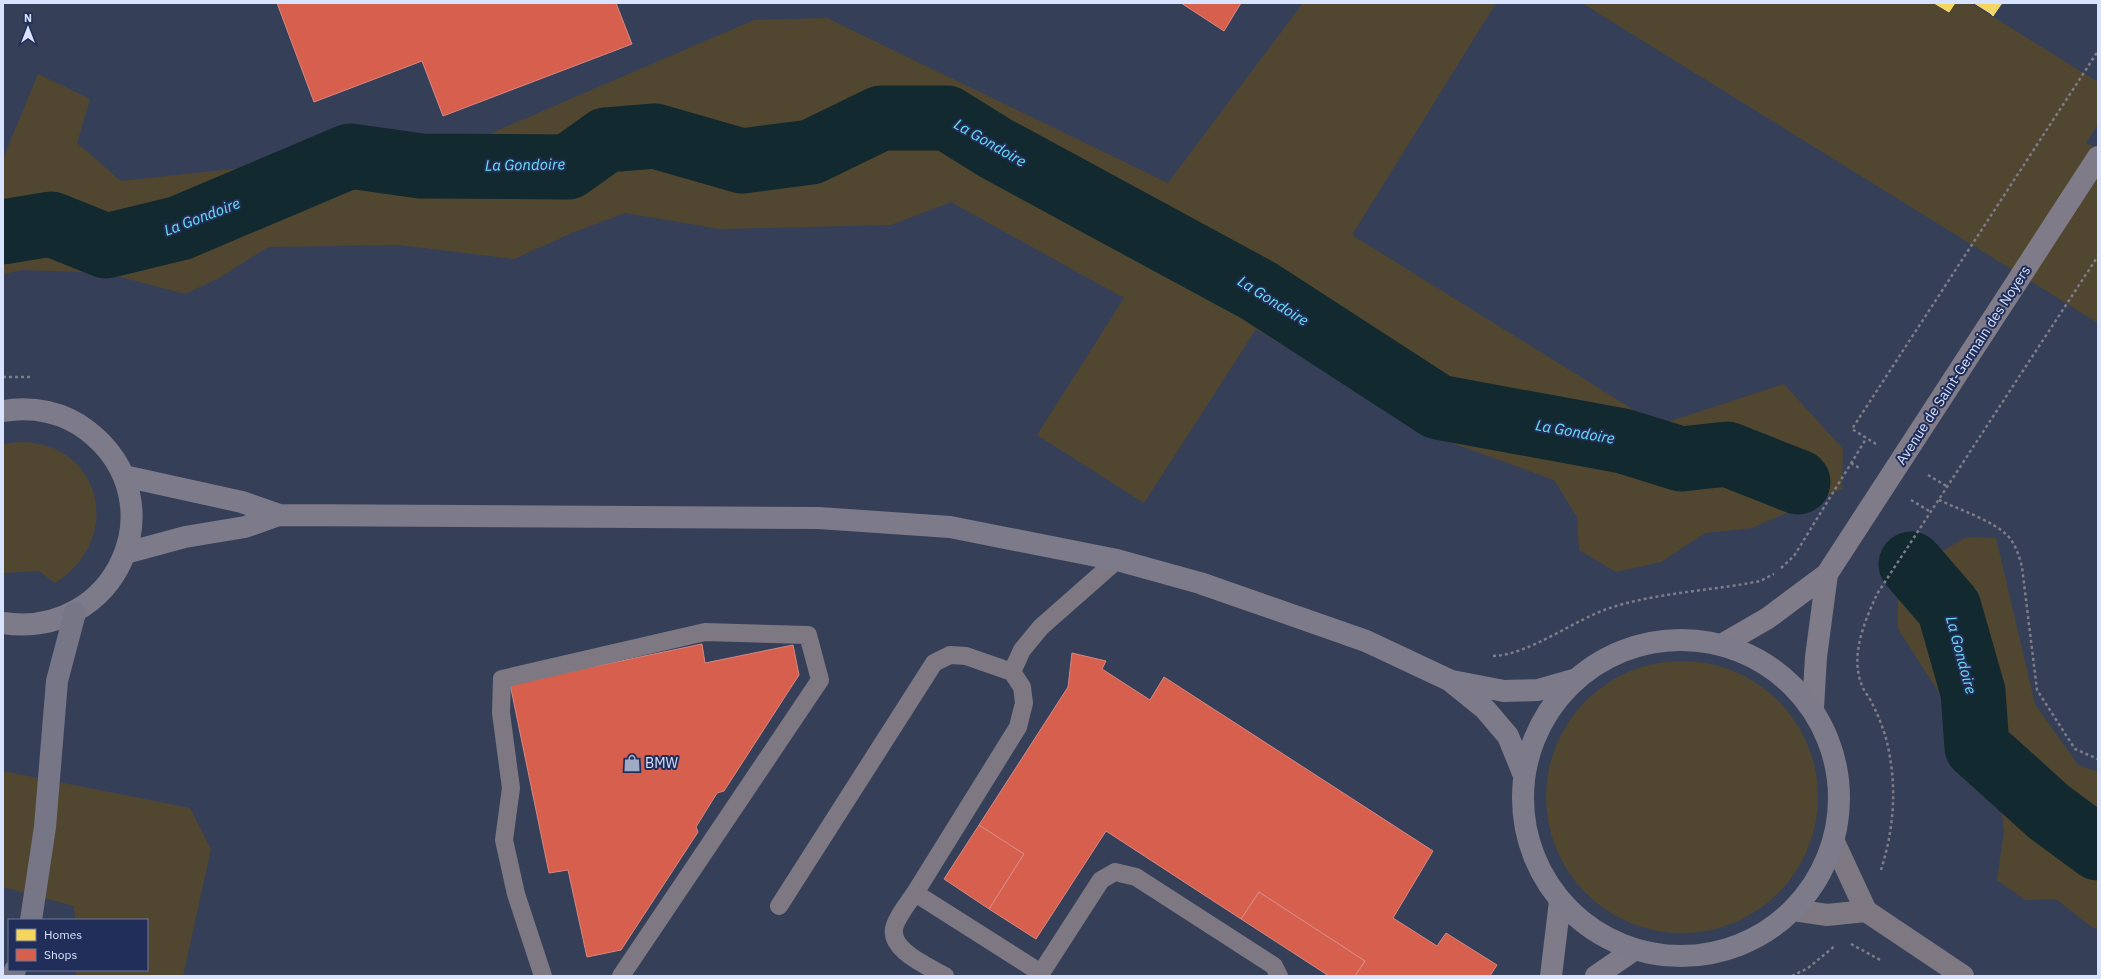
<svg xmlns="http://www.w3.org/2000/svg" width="2101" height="979" font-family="'IBM Plex Sans',sans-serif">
<rect width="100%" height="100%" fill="#363f58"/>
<!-- green -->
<path fill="#514730" d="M1303 3H1496L1352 235 1658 425 1784 384 1843 449 1842 489 1752 528 1705 533 1661 562 1616 572 1579 550 1577 517 1554 480 1425 433 1256 329 1144 503 1037 435 1124 298 951 202 891 225 720 229 625 213 574 232 514 259 399 245 268 247 219 278 185 294 106 273 22 270 3 274V159L38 74 90 99 77 143 121 181 466 144 754 20 827 18 1168 183Z
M1582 3H1971L2098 82V124L2086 143 2098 149V323Z
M19 442C102 442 125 539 55 583L39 571 3 573V444Z
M1966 537 1996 538 2035 704 2078 765 2098 772V929L2093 928 2056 899 2025 900 1997 880 2004 831 1998 784 1898 629V578Z
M1546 797a136 136 0 1 1 272 0a136 136 0 1 1-272 0Z
M3 771 190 808 211 849 183 976H76V970H147V920H75L74 906 3 887Z"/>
<!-- homes -->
<path fill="#f6d55c" stroke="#edd98d" d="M1934 3H1955L1949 12Z
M1974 3H1997L1990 13Z
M1997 3H2002L1993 16 1990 13Z"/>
<!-- shops -->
<path fill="#d6604d" stroke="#d78782" d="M277 3H616L632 44 443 116 422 61 314 102Z
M1181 3H1241L1224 31Z
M702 644 705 663 793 645 799 675 724 791 717 793 696 827 698 832 621 950 587 957 568 870 549 873 510 684Z
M1072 653 1106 661 1102 669 1150 700 1164 677 1433 851 1393 918 1437 946 1446 933 1497 965 1490 976H1355L1365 961 1259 892 1241 919 1106 831 1036 939 989 909 1024 854 979 825 1068 687Z
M979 825 1024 854 989 909 944 879Z
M1259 892 1365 961 1355 976H1329L1241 919Z"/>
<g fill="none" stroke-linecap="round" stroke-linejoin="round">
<!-- river -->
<path stroke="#12292f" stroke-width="65" d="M3 232 51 224 106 246 180 228 350 156 421 166 568 167 606 140 655 136 742 161 811 152 881 118H947L997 149 1259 291 1438 407 1623 441 1681 459 1727 454 1798 482
M1911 564 1949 608 1973 692 1977 747 2049 812 2098 848"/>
<!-- path -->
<path stroke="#7d7c88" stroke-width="2.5" stroke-dasharray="3 3" stroke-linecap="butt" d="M3 377H30
M1876 444 1852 429 2098 51
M1851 463 1859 468
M1928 475 1948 487
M1911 500 1931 512
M1939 500C1960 510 1992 520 2008 536 2016 545 2019 556 2022 567L2037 690 2075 749 2098 759
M1781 568 1794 556 1866 439
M1493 656C1530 655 1576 618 1613 607 1661 592 1711 591 1760 581L1774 574
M1881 870C1893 832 1897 792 1889 752 1886 734 1879 717 1871 701 1868 696 1865 692 1863 688 1849 657 1864 623 1877 594L2098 256
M1851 944 1882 961
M1792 976 1808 968 1836 945"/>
<!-- service -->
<path stroke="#7d7882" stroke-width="18" d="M1012 672 1022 650 1041 627 1117 560
M915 893C908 903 899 914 895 925 886 949 928 966 945 976
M779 906 934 663 950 655 966 656 1012 672 1022 687 1024 703 1018 727 915 893 1041 973 1101 880 1115 872 1136 877 1274 966 1279 976
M543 976 516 894 504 840 511 788 501 713 502 679 705 632 808 635 820 680 621 976"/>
<!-- minor -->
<path stroke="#7d7882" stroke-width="22" d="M1834 842 1866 911 1963 976
M1794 910 1827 915 1866 911"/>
<!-- secondary -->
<path stroke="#7f7b88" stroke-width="22" d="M1723 644 1768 618 1827 574 2098 157
M1813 708 1816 657 1827 574
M1551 976 1560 901
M1596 976 1631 952"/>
<!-- primary -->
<path stroke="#7d7a89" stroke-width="22" d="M3 411C33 406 64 412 88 431 179 502 116 640 3 623
M124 476 242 502 279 515 819 518 950 527 1117 560 1200 583 1366 641 1449 680 1485 709 1508 736 1523 773
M126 553 185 537 245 527 279 515
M1523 798a158 158 0 1 1 316 0a158 158 0 1 1-316 0Z
M1452 681 1504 691 1538 690 1573 680"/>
<!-- motorway -->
<path stroke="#777687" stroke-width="22" d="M31 920 45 827 57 681 75 613
M13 976 15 970"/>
</g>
<!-- icons -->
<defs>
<g id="shop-bare" transform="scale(1.38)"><path d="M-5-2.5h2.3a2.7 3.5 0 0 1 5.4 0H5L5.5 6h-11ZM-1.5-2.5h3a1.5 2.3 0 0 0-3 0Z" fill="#9faac5" stroke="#202e59" stroke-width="2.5" paint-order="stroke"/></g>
</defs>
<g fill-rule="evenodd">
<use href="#shop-bare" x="632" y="763"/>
</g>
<g text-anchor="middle" stroke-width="4" stroke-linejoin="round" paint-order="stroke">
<!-- street labels -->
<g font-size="14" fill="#d8e3ff" stroke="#202e59">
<text transform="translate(1963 365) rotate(-57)" y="5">Avenue de Saint-Germain des Noyers</text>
</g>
<!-- poi labels -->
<g font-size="14" fill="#d8e3ff" stroke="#202e59" text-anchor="start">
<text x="645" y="768">BMW</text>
</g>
<!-- water labels -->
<g font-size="15" font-style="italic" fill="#69e1f2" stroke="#202e59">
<text transform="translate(990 143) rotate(30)" y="5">La Gondoire</text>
<text transform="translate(525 165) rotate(-1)" y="5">La Gondoire</text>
<text transform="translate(202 217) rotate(-21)" y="5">La Gondoire</text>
<text transform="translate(1273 301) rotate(32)" y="5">La Gondoire</text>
<text transform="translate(1575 432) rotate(10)" y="5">La Gondoire</text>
<text transform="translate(1961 655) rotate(75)" y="5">La Gondoire</text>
</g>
</g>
<!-- border -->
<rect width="2101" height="979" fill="none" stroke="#d8e3ff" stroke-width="8"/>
<!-- legend -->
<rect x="8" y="919" width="140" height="52" fill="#202e59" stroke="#6a769b"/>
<rect x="16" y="929" width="20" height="12" fill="#f6d55c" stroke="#6a769b"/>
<text x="44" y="939" font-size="12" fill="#d8e3ff">Homes</text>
<rect x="16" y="949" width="20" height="12" fill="#d6604d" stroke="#6a769b"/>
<text x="44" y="959" font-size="12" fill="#d8e3ff">Shops</text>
<!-- north arrow -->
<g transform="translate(28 28)" stroke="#202e59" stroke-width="3" paint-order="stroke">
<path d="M0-3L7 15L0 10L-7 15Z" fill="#d8e3ff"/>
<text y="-6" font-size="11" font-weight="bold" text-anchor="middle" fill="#d8e3ff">N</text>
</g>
</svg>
